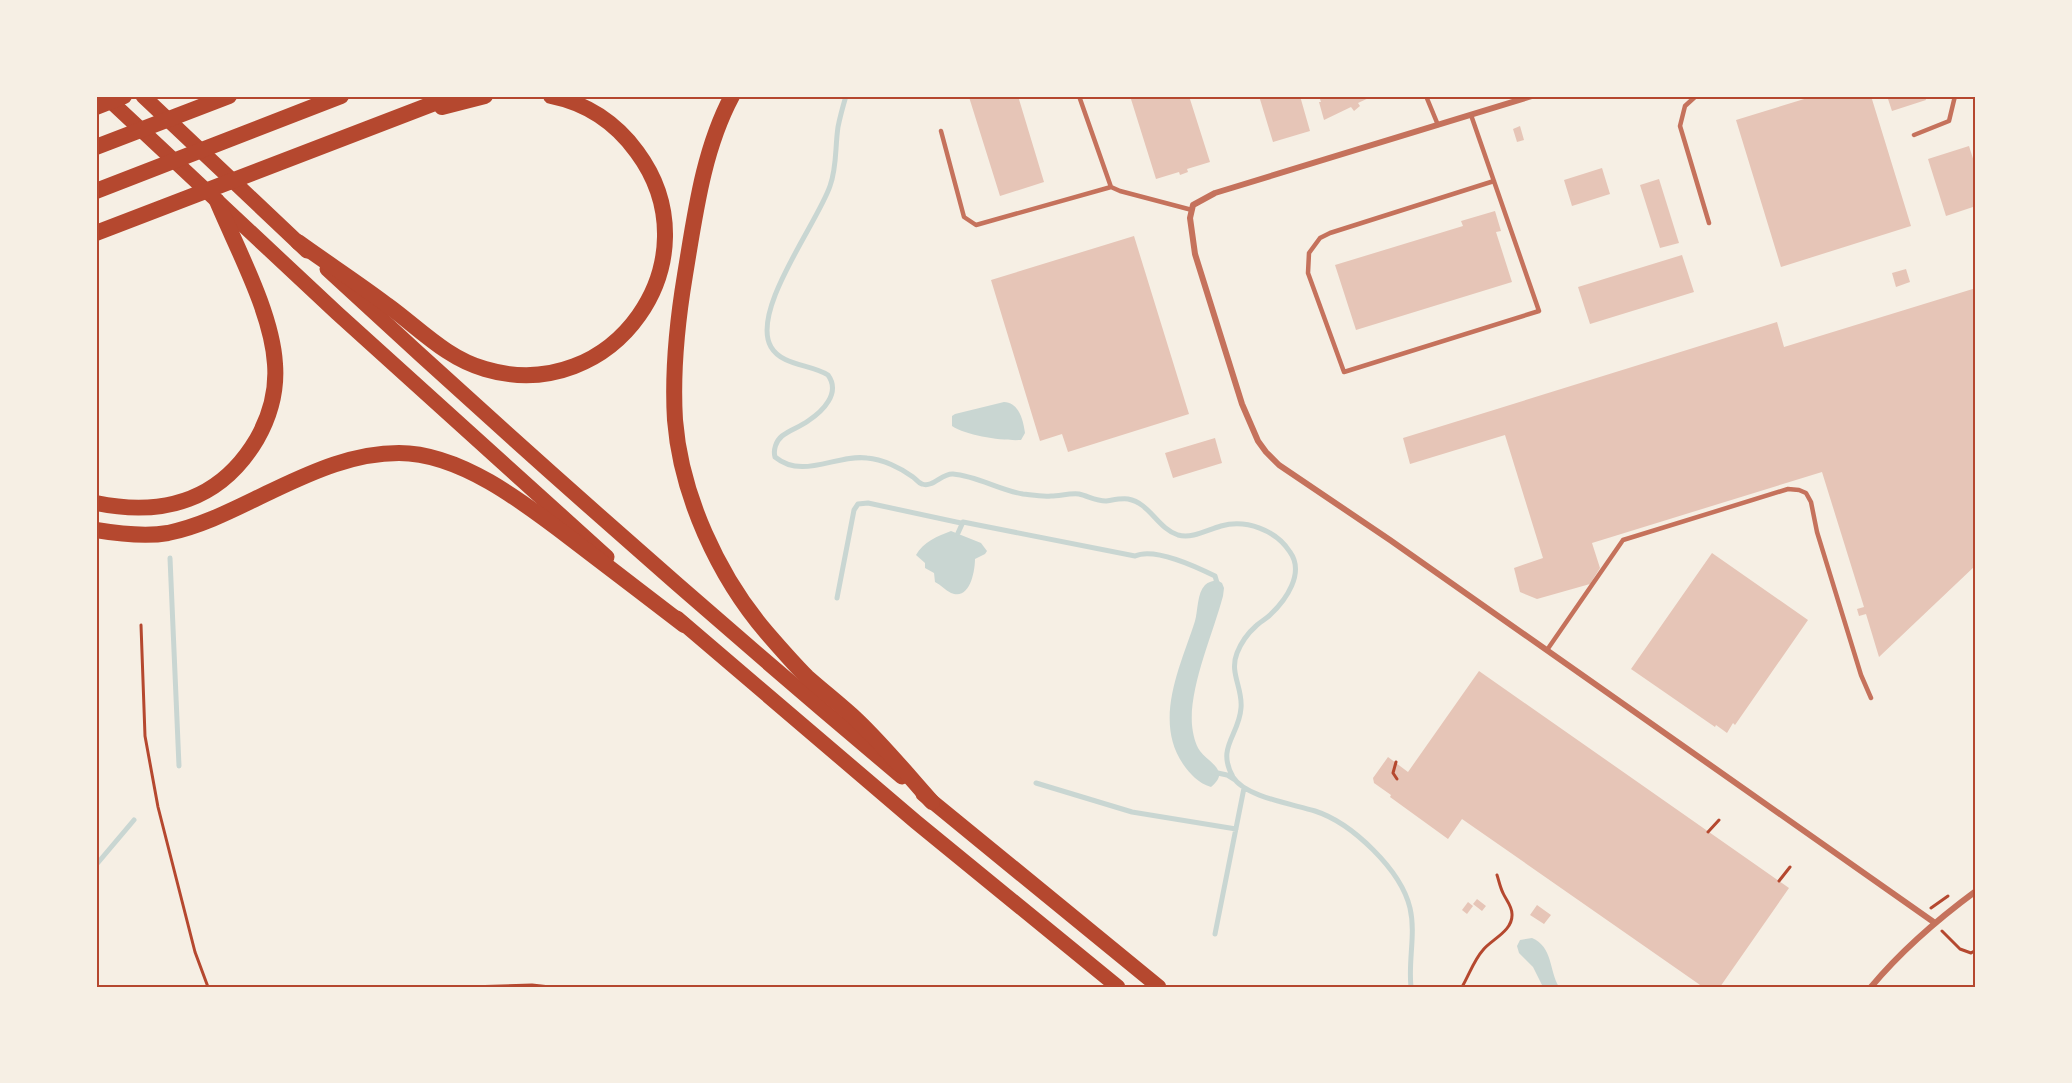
<svg xmlns="http://www.w3.org/2000/svg" width="2072" height="1083" font-family="'IBM Plex Sans',sans-serif">
<rect width="100%" height="100%" fill="#f6efe4"/>
<!-- water -->
<path fill="#c9d6d2" d="M1004 402C1019 403 1023 419 1025 433L1021 440C1003 441 967 436 952 426V416L955 414Z
M951 531 981 543 987 551 985 554 975 559C975 571 970 601 951 593 945 590 941 585 935 582L934 573 925 568V563L916 555C923 542 938 536 951 531Z
M1217 580 1222 583 1224 588 1223 596C1213 634 1189 687 1192 725 1193 734 1195 744 1200 751 1209 763 1231 771 1211 787 1198 783 1190 774 1183 764 1153 720 1181 665 1195 621 1198 611 1197 593 1205 585 1208 582 1213 581 1217 580Z
M1532 938C1553 947 1549 970 1559 987H1543L1533 967 1519 953 1517 946 1520 940Z"/>
<g fill="none" stroke-linecap="round" stroke-linejoin="round">
<!-- stream -->
<path stroke="#c9d6d2" stroke-width="5" d="M846 96C843 106 840 117 838 127 835 147 837 167 830 186 818 222 750 311 771 347 782 366 811 364 828 375 841 393 823 411 808 421 800 427 789 430 782 436 776 441 773 450 775 457 803 480 836 454 867 458 882 459 901 468 913 477 916 479 918 483 922 484 933 488 942 473 953 474 977 476 999 490 1023 494 1032 495 1042 497 1051 496 1060 496 1069 493 1079 494 1088 496 1096 501 1106 501 1113 500 1121 498 1128 499 1150 503 1157 528 1178 535 1192 539 1207 530 1221 526 1246 519 1276 530 1290 552 1305 573 1286 600 1270 615 1266 619 1260 622 1256 626 1248 633 1241 643 1237 653 1229 673 1243 688 1241 708 1239 736 1216 747 1233 777 1245 797 1293 804 1315 811 1352 823 1401 870 1410 908 1416 934 1408 961 1411 987
M958 533 963 522 1135 556C1154 547 1197 567 1215 576L1218 586
M170 558 179 766
M837 598 854 510 858 504 868 503 961 523
M1213 772 1227 775 1235 780
M1036 783 1132 812 1236 829
M96 865 134 820
M1215 934 1244 788"/>
</g>
<!-- building -->
<path fill="#e6c5b7" d="M971 96H1018L1044 182 1000 196 969 97Z
M1130 96H1189L1210 162 1187 169 1188 172 1180 175 1179 172 1156 179Z
M1259 96H1300L1310 131 1273 142Z
M1319 96H1373L1358 103 1360 106 1354 111 1351 107 1324 120 1319 102H1321Z
M1814 96H1871L1911 226 1781 267 1736 120Z
M1887 96H1925L1926 100 1892 111Z
M1520 126 1524 140 1517 142 1513 129Z
M1969 146 1976 168V206L1946 216 1928 159Z
M1602 168 1610 194 1572 206 1564 180Z
M1659 179 1679 243 1660 248 1640 185Z
M1495 211 1501 231 1496 232 1512 282 1356 330 1335 265 1463 226 1461 221Z
M1134 236 1189 414 1068 452 1062 434 1040 441 991 280Z
M1682 255 1694 292 1590 324 1578 287Z
M1906 269 1910 282 1896 287 1892 273Z
M1976 288V565L1879 657 1866 614 1859 616 1857 609 1864 607 1822 472 1592 543 1600 568 1590 584 1537 599 1520 592 1514 568 1543 558 1505 435 1410 464 1403 438 1497 409 1777 322 1784 347Z
M1215 438 1222 463 1173 478 1165 453Z
M1712 553 1808 620 1735 725 1733 723 1727 733 1716 725 1715 727 1631 669Z
M1479 671 1789 888 1720 987H1703L1462 819 1448 839 1390 797 1391 795 1374 783 1373 778 1388 757 1408 772Z
M1477 899 1486 906 1482 911 1473 904Z
M1468 902 1473 906 1467 914 1462 910Z
M1537 905 1551 915 1544 924 1530 915Z"/>
<g fill="none" stroke-linecap="round" stroke-linejoin="round">
<!-- path -->
<path stroke="#b5482f" stroke-width="3" d="M141 625 145 736 158 807 195 952 208 987
M1396 762 1393 773 1397 779
M1708 832 1719 820
M1779 881 1790 867
M1931 908 1948 896
M1942 931 1960 949 1971 953 1976 950
M468 987 532 985 550 987
M1462 987C1469 975 1474 960 1483 950 1492 939 1513 931 1512 914 1512 906 1506 900 1503 893 1500 887 1499 881 1497 875"/>
<!-- service -->
<path stroke="#c5725c" stroke-width="4.5" d="M1079 96 1111 187 1120 191 1192 210
M1426 96 1438 125
M1696 96 1685 106 1680 126 1709 223
M1471 115 1539 311 1344 372 1308 273 1309 253 1320 238 1330 233 1494 181
M941 131 964 217 976 225 1111 187
M1914 135 1949 121 1955 96
M1547 650 1623 540 1788 489 1799 490 1806 493 1811 502 1817 532 1861 675 1871 698"/>
<!-- minor -->
<path stroke="#c5725c" stroke-width="6" d="M1532 96 1215 193 1193 205 1190 218 1195 254 1242 404 1258 441 1266 452 1279 465 1390 540 1935 923
M1871 987C1901 951 1938 919 1976 891"/>
<!-- trunk -->
<path stroke="#b5482f" stroke-width="15" d="M105 96 337 313 607 557
M143 96 307 251
M327 269C515 443 706 612 902 777
M677 618 916 822 1118 987
M923 794 1159 987"/>
<!-- motorway -->
<path stroke="#b5482f" stroke-width="16" d="M732 96C703 150 695 215 685 275 677 323 672 371 675 420 681 495 718 576 767 633 780 648 793 663 807 677 824 692 842 706 858 721 884 746 908 775 932 802
M96 107 124 96
M442 107 485 96
M96 147 229 96
M96 191 341 96
M96 233 453 96
M298 242C327 263 358 283 387 305 419 328 446 358 485 369 613 407 717 260 637 152 616 123 586 103 551 96
M96 503C164 517 221 500 257 439 270 416 277 390 275 364 272 313 237 249 217 201
M96 530C120 534 145 537 168 533 206 525 240 506 274 490 314 471 354 453 399 453 467 453 538 514 590 553 621 577 653 601 684 625"/>
</g>
<!-- border -->
<rect width="2072" height="1083" fill="none" stroke="#f6efe4" stroke-width="195"/>
<rect x="98" y="98" width="1876" height="888" fill="none" stroke="#b5482f" stroke-width="2"/>
</svg>
